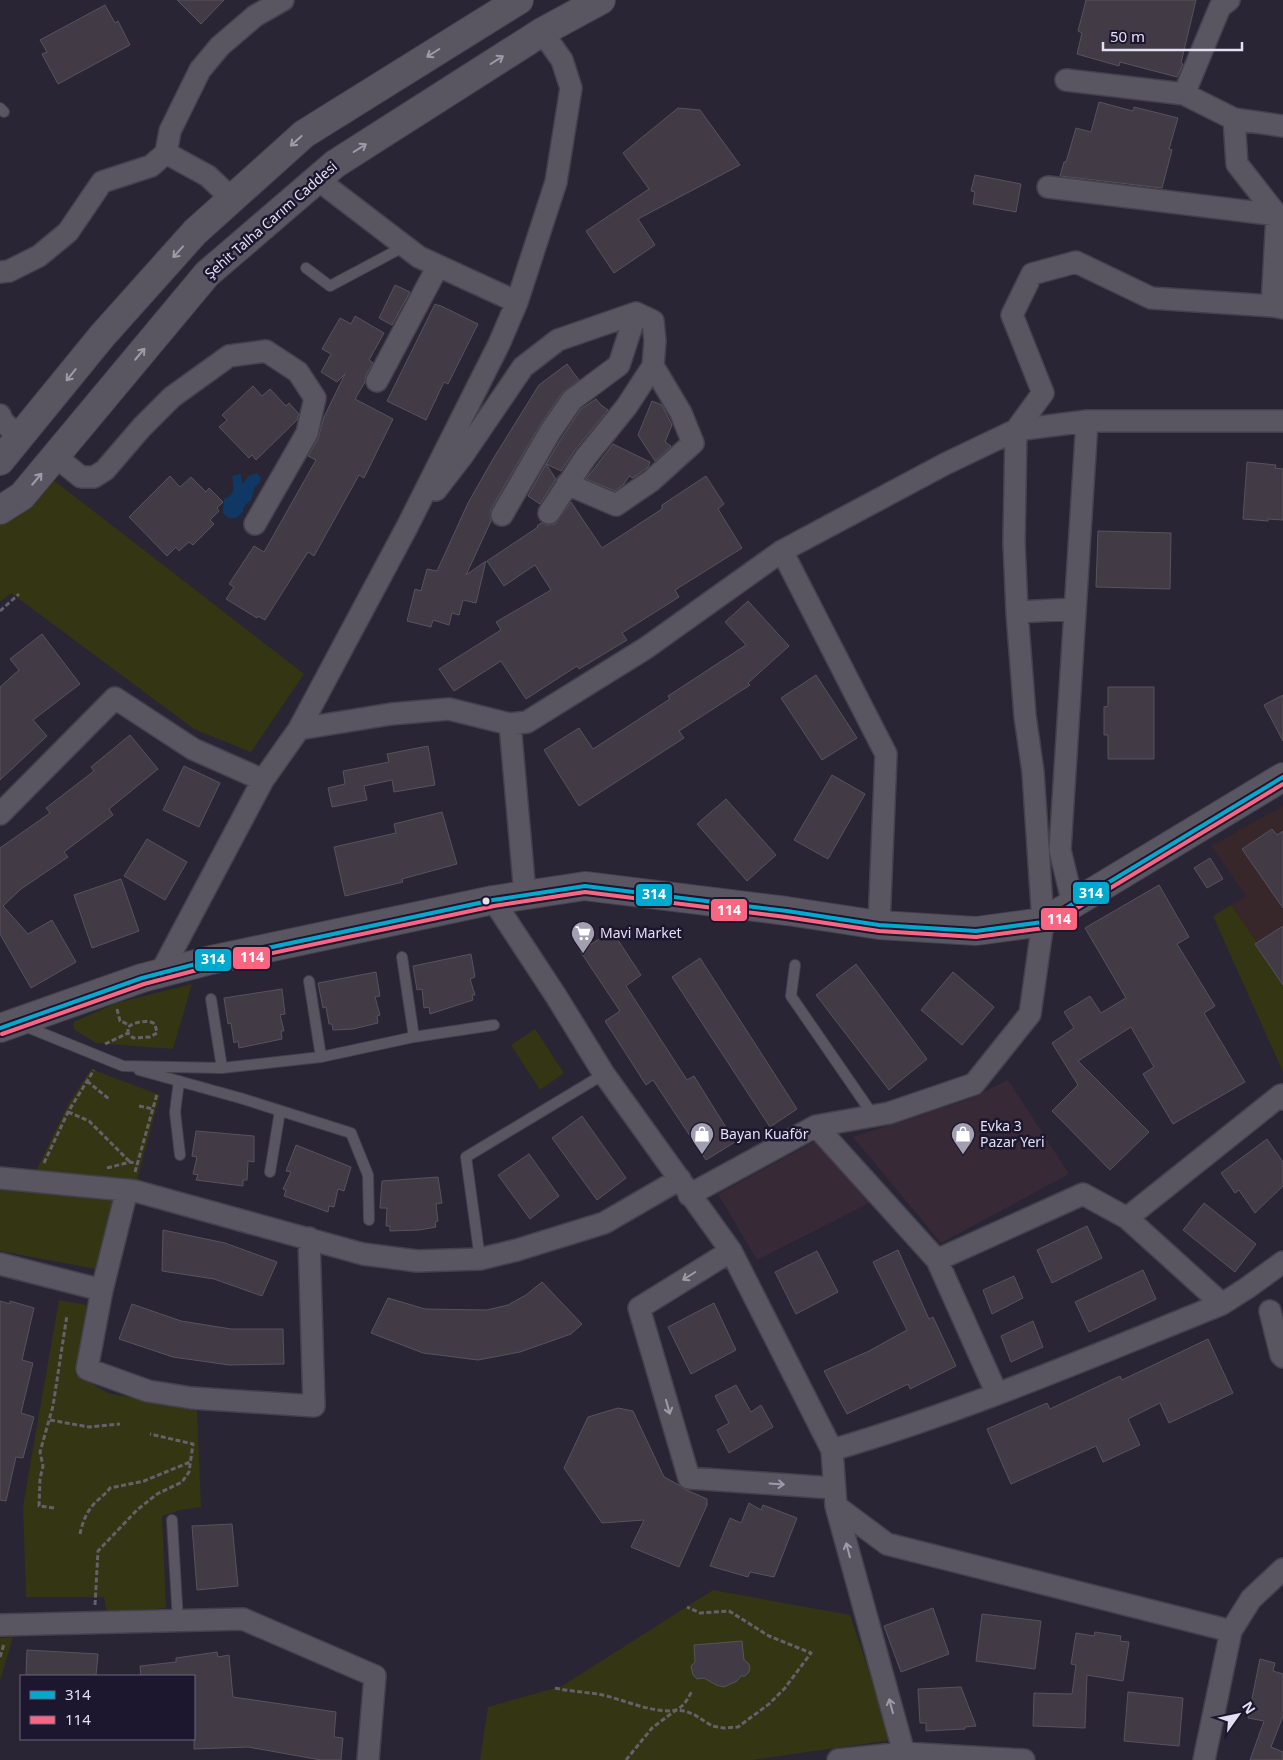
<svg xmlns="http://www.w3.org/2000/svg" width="1283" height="1760" font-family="'Noto Sans',sans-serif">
<rect width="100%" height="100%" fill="#292534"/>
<!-- commercial -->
<path fill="#372a36" d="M1008 1080 1069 1174 941 1243 853 1137 972 1098Z
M819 1139 873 1201 757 1260 718 1194Z"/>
<!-- education -->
<path fill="#37262a" d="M1283 806V980L1231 905 1246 896 1211 846Z"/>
<!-- green -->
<path fill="#343512" d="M52 479 304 674 251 752 194 729 11 593 0 602V517Z
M1231 905 1283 980V1072L1213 916Z
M192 984 173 1049 96 1043 75 1030 73 1025 74 1022 116 1003Z
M535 1029 564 1073 540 1090 511 1045Z
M91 1069 160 1095 137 1180 68 1178 35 1173 69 1103Z
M0 1188 112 1201 96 1269 0 1251Z
M59 1300 87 1305 75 1374 108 1393 197 1411 201 1507 180 1510 162 1516 166 1608 107 1613 104 1597H26L23 1506Z
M713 1590 850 1615 892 1740 752 1760H480L488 1707 562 1686Z
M13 1637 0 1681V1638Z"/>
<!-- water -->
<path fill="#103865" d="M257 473 261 478 259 484 255 486 251 500 243 507V512L236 518H229L223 513 224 499C236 494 234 487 232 476L241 474 242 484 249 476Z"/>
<!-- building -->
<path fill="#423b45" stroke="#59525c" d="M177 0H224L201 24Z
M1086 0H1196L1181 63 1183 64 1177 77 1120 62 1119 66 1077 54 1082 33 1078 31Z
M105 5 115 23 118 21 130 45 58 84 42 54 47 52 40 40Z
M1099 102 1133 111 1134 107 1178 118 1169 149 1172 150 1162 188 1060 176 1064 162H1066L1076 128 1091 132Z
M678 108 700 110 740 165 638 219 655 245 614 273 586 231 649 189 623 153Z
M975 175 1021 184 1016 212 973 204 975 192 971 191Z
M395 285 410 292 392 325 379 318Z
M435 304 439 306V305L478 324 448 384 444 382 426 420 387 401Z
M355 316 384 333 369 360 373 363 366 375 365 382 355 399 393 419 364 478 359 475 314 556 308 552 265 620 258 616 257 618 226 599 234 587 229 584 254 546 264 552 316 460 308 456 318 439 324 417 345 374 337 382 321 372 331 354 322 349 340 318 351 324Z
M567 364 579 380 562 393 540 425 491 509 490 514 491 521 466 575 486 561 476 603 463 600 459 615 452 613 449 625 433 620 431 627 407 621 415 589 421 591 427 569 437 571 468 503 493 459 539 385Z
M253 386 262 396 270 389 286 406 289 403 299 414 297 420 256 460 252 455 249 458 219 427 227 420 222 415Z
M596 399 601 405 608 410 575 450 561 471 546 464 561 439 581 409Z
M652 401 662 405 672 425 665 442 671 446 655 461 638 435Z
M613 444 650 462 648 467 633 478 629 476 624 484 615 491 586 479Z
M1247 462 1276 465 1275 468 1283 469V520L1268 519V521L1243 519Z
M546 464 556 479 540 504 528 496Z
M170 476 180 487 191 477 206 492 209 488 223 502 217 508 219 511 210 520 214 524 193 545 189 542 179 551 176 547 167 556 129 517Z
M706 476 724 504 718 509 742 548 675 590 679 597 622 633 627 640 579 669 577 666 526 699 501 661 454 691 439 669 501 630 496 622 551 590 535 565 504 586 487 561 538 527 537 526 541 523 548 525 555 524 571 502 602 548 662 509V505Z
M1098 531 1171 533 1170 589 1096 587Z
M748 601 789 646 748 683 750 685 679 731 684 738 579 806 544 750 579 728 593 749 670 699 668 696 746 645 725 622Z
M42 634 80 684 33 720 47 736 0 780V687L19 670 10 659Z
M816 675 857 738 822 760 781 698Z
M1108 687H1154V759H1108V735H1104V707L1108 706Z
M1283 695V741L1264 705Z
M130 735 158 769 109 809 113 815 64 852 68 857 21 889 3 906 28 934 52 920 76 962 31 988 0 934V848L50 813 46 808 94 771 91 767Z
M428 746 435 785 394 792 392 780 364 786 367 800 332 807 328 788 345 784 343 771 389 762 387 754Z
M184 766 220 783 199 827 163 810Z
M832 775 865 794 828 859 794 840Z
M726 799 776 855 747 881 697 824Z
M442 812 457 864 402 879 403 882 345 896 334 847 396 833 394 824Z
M1272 829 1277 835 1283 831V908L1242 849Z
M147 839 187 862 165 900 124 876Z
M1210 858 1223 879 1207 888 1194 868Z
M121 879 139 931 92 948 74 895Z
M1159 885 1189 937 1177 944 1215 1006 1204 1013 1245 1082 1173 1124 1143 1074 1154 1067 1131 1027 1078 1061 1149 1132 1110 1170 1052 1111 1078 1085 1052 1043 1074 1028 1064 1012 1090 996 1101 1013 1126 998 1085 928Z
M1283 926V985L1255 944Z
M612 931 641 975 626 986 687 1080 694 1076 735 1142 706 1160 653 1080 646 1085 605 1021 620 1011 580 951Z
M471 954 475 977 470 979 475 995H472L473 1000 430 1014 429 1007 424 1008 422 989 417 990 413 966Z
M700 958 797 1109 770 1127 672 977Z
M856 964 927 1059 889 1090 816 995Z
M376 972 380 996 375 997 380 1015 377 1016 378 1023 353 1029 333 1030 332 1024H329L326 1007 323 1008 318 983Z
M953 972 994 1007 962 1045 921 1010Z
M282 989 285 1014 280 1015 284 1031H281L282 1039 239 1048 238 1041 234 1043 231 1023 228 1024 224 998Z
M582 1116 626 1178 597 1200 552 1138Z
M196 1131 254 1136V1162L248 1161 247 1180H243V1186L196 1180 198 1175 193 1174 197 1157 192 1156Z
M1267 1139 1283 1162V1186L1255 1213 1239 1190 1235 1193 1221 1173Z
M296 1145 351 1167 344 1191 338 1189 334 1207 329 1206 328 1212 284 1196 286 1190 283 1189 291 1172 286 1171Z
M529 1154 559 1196 530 1219 498 1175Z
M438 1177 442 1203 436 1204 438 1221 435 1222 436 1227 419 1230 390 1231V1226H386L387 1208H380L382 1181Z
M1204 1203 1256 1244 1235 1272 1183 1230Z
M1087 1226 1102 1258 1052 1283 1037 1250Z
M163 1230 225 1243 277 1262 262 1296 214 1279 162 1271Z
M898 1250 929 1319 933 1317 956 1366 910 1389 908 1384 847 1414 824 1371 869 1351 907 1330 873 1262Z
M817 1251 838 1292 796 1314 775 1272Z
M1143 1270 1156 1299 1089 1332 1075 1302Z
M1014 1276 1023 1298 992 1314 983 1290Z
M542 1282 582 1324 571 1334 520 1352 478 1360 423 1353 371 1333 388 1298 425 1309 487 1310 508 1305 526 1295Z
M0 1301 10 1304V1301L34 1308 22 1360 33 1363 21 1413 34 1417 23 1458 16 1457 6 1501 0 1500Z
M714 1303 736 1350 691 1374 668 1327Z
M132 1304 181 1321 231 1329H283L284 1364 229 1365 173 1357 119 1339Z
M1033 1321 1043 1347 1011 1362 1001 1336Z
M1208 1339 1233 1393 1169 1423 1160 1403 1128 1419 1140 1445 1103 1462 1096 1446 1011 1484 987 1429 1047 1403 1050 1409 1120 1376 1122 1380Z
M736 1385 751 1412 761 1405 773 1427 729 1453 717 1430 729 1423 715 1396Z
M618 1408 633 1411 664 1477 679 1485 682 1488 707 1499V1505L679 1567 631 1547 644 1520 602 1523 564 1468 588 1417Z
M749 1503 761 1510 763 1505 797 1518 774 1577 750 1572 748 1577 710 1566 730 1518 741 1523Z
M232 1524 238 1586 197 1590 192 1526Z
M933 1608 949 1654 901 1672 884 1626Z
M982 1614 1041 1621 1035 1669 976 1661Z
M1095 1632 1121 1636 1120 1641 1129 1642 1123 1681 1087 1675 1085 1728 1033 1726 1034 1693 1072 1694 1076 1665 1071 1664 1076 1633 1094 1636Z
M742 1641 744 1660 748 1663 750 1667 749 1672 745 1676H741L737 1681 724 1687 716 1685 704 1678 697 1679 693 1675 691 1666 695 1662 694 1645Z
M27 1650 98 1654 96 1676H26Z
M217 1652 218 1657 229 1655 233 1697 336 1712 334 1737 343 1738 341 1760H321L248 1747 194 1749V1676H141L140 1666 176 1662V1658Z
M1260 1659 1275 1663 1273 1671 1283 1674V1716L1271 1747 1283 1752V1760H1250L1264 1721 1248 1718Z
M961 1687 976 1726 965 1727V1729L926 1731V1723H920L918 1689Z
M1128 1692 1183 1698 1179 1746 1124 1741Z"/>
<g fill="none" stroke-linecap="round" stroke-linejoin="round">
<!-- lane casing -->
<g stroke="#44414e" stroke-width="12">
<path id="lane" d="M0 108 4 112
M306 268 330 286 405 246
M402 957 414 1037
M795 965 791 996 873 1115
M309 981 321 1057
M211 999 222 1068
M22 1025 123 1066 222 1068 321 1057 414 1037 494 1025
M139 1070 240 1098 351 1133 368 1175 369 1220
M179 1081 175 1112 180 1155
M270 1172 280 1111
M480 1259 466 1157 604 1074
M172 1520 178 1621"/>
</g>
<!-- street casing -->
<g stroke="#44414e" stroke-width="24">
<path id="street" d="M1066 80 1184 94 1234 119
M1184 94 1220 7 1229 0
M1283 126 1234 119 1237 164 1277 215 1272 306 1283 308
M166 153 170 131 200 70 220 46 255 16 283 0
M317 179 419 257 517 302
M1048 187 1277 215
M0 272 9 271 39 256 68 232 102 182 151 166 166 153 208 176 232 199
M377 381 438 266
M0 415 3 422 20 437
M55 456 81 477H94L105 470 142 427 172 397 229 356 266 351 298 372 315 398 307 433 255 524
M436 490 463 455 523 367 558 340 636 313 653 321 655 341 653 366 681 413 693 443 651 481 616 505 567 484
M549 513 585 458 627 406 653 366
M502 515 550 432 572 400 619 365 636 313
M782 551 886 754 879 925
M1017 612 1075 609
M510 724 527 722 646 648 782 551 945 464 1016 430 1087 421H1283
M299 729 391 714 449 709 510 724 525 894
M0 814 115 698 193 749 263 780
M493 900 556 996 604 1074 731 1251 832 1450C965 1411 1093 1356 1222 1304L1247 1288 1283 1262
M1073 904 1060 850 1087 421
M160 974 263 780 299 729 407 527 499 344 517 302 556 182 571 88 562 60 542 32
M816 1126 937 1260 997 1394
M0 1178 135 1191 363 1254 417 1261 480 1259 517 1250 604 1223 680 1179
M127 1190 102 1290 87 1369 148 1391 192 1398 314 1406 309 1238
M689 1195 816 1126 889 1113 974 1084 1030 1014 1043 922 1033 772 1025 716 1017 612 1014 543 1016 430 1043 393 1012 315 1032 274 1076 262 1151 298 1272 306
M1127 1218 1281 1095 1283 1099
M731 1251 639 1308 689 1478 833 1488
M937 1260 1083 1194 1127 1218 1222 1304
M0 1264 102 1290
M1270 1311 1281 1355 1283 1357
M832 1450 836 1506 887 1544 1231 1631
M836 1506 904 1753
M0 1625 243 1619 375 1676 368 1760
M838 1760 904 1753 1024 1760
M1204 1760 1231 1631 1251 1599 1283 1569"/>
</g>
<!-- secondary casing -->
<g stroke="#44414e" stroke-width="30">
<path id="secondary" d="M0 461 102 336 195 232 304 134 519 0
M0 510 22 496 207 274 335 164 542 32 601 0
M0 1028 142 978 211 960 493 900 585 886 787 911 879 925 976 931 1043 922 1283 777"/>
</g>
<!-- path -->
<path stroke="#64616b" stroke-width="3" stroke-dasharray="5 2.5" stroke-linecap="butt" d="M0 611 19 594
M117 1009 120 1021 130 1025
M105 1044 128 1033 133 1038 150 1037 157 1033 155 1024C148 1019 135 1022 128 1027V1033
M87 1081 109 1099
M139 1106 153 1109
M68 1112 89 1121 130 1162
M44 1163 68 1112 94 1070
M107 1168 130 1162 138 1164
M135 1172 157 1094
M50 1420 89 1427 120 1424
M54 1508 39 1506 40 1479 43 1466 40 1452 53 1406 67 1315
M80 1534C82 1524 86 1513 93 1505 98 1499 104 1496 110 1488L144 1481 190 1462
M95 1605 98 1551 137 1510 157 1494 182 1482 189 1472 193 1444 150 1434
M0 1657 4 1644
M555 1688C569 1691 583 1692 598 1694 617 1697 660 1717 678 1709 685 1705 688 1698 692 1691
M626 1760 652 1728 676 1710 685 1711 695 1715 712 1726 724 1728 738 1727 769 1704 785 1688 811 1653 769 1636 729 1611 700 1613 687 1607"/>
<!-- lane -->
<use href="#lane" stroke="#595662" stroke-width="10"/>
<!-- street -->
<use href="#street" stroke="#595662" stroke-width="21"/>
<!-- secondary -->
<use href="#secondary" stroke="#595662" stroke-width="28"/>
<!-- bus-1 casing -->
<g stroke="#1d162f" stroke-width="8">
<path id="bus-1" d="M0 1028 142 978 211 960 493 900 585 886 787 911 879 925 976 931 1043 922 1283 777"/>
</g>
<!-- bus-2 casing -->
<g stroke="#1d162f" stroke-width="8">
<path id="bus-2" d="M2 1034 144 984 212 966 494 906 585 892 786 917 879 931 976 937 1044 928 1283 784"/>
</g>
<!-- bus-1 -->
<use href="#bus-1" stroke="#00a9ce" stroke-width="4"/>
<!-- bus-2 -->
<use href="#bus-2" stroke="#fa6682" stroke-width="4"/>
</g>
<!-- one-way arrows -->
<defs><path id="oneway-shaft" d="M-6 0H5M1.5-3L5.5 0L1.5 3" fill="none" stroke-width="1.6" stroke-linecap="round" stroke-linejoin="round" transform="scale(1.25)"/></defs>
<g stroke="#9e9baa">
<use href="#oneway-shaft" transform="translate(433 53) rotate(148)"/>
<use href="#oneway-shaft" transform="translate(497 60) rotate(-32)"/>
<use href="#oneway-shaft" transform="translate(296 141) rotate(138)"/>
<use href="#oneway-shaft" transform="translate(360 148) rotate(-32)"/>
<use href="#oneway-shaft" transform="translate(178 252) rotate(132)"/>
<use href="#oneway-shaft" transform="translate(140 354) rotate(-50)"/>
<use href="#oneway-shaft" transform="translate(71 375) rotate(129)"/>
<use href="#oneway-shaft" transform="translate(37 479) rotate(-50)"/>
<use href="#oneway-shaft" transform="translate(689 1276) rotate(148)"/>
<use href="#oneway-shaft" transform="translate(668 1407) rotate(74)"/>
<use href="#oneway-shaft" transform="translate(777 1484) rotate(4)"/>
<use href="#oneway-shaft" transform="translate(848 1550) rotate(-105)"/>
<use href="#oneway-shaft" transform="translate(891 1706) rotate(-105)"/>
</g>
<!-- icons -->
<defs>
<g id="supermarket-pin" transform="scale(1.25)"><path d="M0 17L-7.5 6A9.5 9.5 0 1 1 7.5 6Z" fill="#a29fb0" stroke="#1d162f"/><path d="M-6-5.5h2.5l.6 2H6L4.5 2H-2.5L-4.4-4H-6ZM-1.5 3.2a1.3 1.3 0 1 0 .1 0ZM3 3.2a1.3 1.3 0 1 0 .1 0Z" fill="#fff"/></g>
<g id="shop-pin" transform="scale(1.25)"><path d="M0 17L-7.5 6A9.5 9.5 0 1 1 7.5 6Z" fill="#a29fb0" stroke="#1d162f"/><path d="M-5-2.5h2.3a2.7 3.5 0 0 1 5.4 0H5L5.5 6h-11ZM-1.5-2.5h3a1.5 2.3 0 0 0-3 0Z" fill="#fff"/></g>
</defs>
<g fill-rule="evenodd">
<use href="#supermarket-pin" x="583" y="933"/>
<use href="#shop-pin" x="702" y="1134"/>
<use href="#shop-pin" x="963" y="1134"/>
</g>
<!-- markers -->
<circle fill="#e3e0f2" stroke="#1d162f" stroke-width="2" cx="486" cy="901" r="4.5"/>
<g text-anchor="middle" stroke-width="5" stroke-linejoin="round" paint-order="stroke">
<!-- street labels -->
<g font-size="14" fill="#e3e0f2" stroke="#1d162f">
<text transform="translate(271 220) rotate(-41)" y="5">Şehit Talha Carım Caddesi</text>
</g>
<!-- poi labels -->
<g font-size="14" fill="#e3e0f2" stroke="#1d162f" text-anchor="start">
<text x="600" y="938">Mavi Market</text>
<text x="980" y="1131">Evka 3<tspan x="980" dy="16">Pazar Yeri</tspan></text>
<text x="720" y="1139">Bayan Kuaför</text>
</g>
</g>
<g stroke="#1d162f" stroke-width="2">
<rect x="1072" y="881" width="38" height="24" rx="5" fill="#00a9ce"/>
<rect x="635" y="883" width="38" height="24" rx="5" fill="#00a9ce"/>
<rect x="710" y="898" width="38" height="24" rx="5" fill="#fa6682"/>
<rect x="1040" y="907" width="38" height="24" rx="5" fill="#fa6682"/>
<rect x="232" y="946" width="39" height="24" rx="5" fill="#fa6682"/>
<rect x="194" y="948" width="38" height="24" rx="5" fill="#00a9ce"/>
</g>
<g font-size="14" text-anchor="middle" font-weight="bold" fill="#fff">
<text x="1091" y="898">314</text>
<text x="654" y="899">314</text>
<text x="729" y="915">114</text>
<text x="1059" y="924">114</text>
<text x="252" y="962">114</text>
<text x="213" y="964">314</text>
</g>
<!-- legend -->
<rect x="20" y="1675" width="175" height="65" fill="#1d162f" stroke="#6c677d"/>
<rect x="30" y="1691" width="25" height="8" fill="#00a9ce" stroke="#6c677d"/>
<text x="65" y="1700" font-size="15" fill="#e3e0f2">314</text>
<rect x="30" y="1716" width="25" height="8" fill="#fa6682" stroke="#6c677d"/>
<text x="65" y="1725" font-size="15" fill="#e3e0f2">114</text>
<!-- north arrow -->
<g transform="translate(1238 1715) rotate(57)" stroke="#1d162f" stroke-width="4" paint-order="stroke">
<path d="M0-4L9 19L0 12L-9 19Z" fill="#e3e0f2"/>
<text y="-8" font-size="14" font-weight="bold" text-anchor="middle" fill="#e3e0f2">N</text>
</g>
<!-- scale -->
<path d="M1103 42v8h139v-8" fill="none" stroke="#e3e0f2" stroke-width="2.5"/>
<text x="1110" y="42" font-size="15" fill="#e3e0f2" stroke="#1d162f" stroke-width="4" paint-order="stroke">50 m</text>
</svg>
